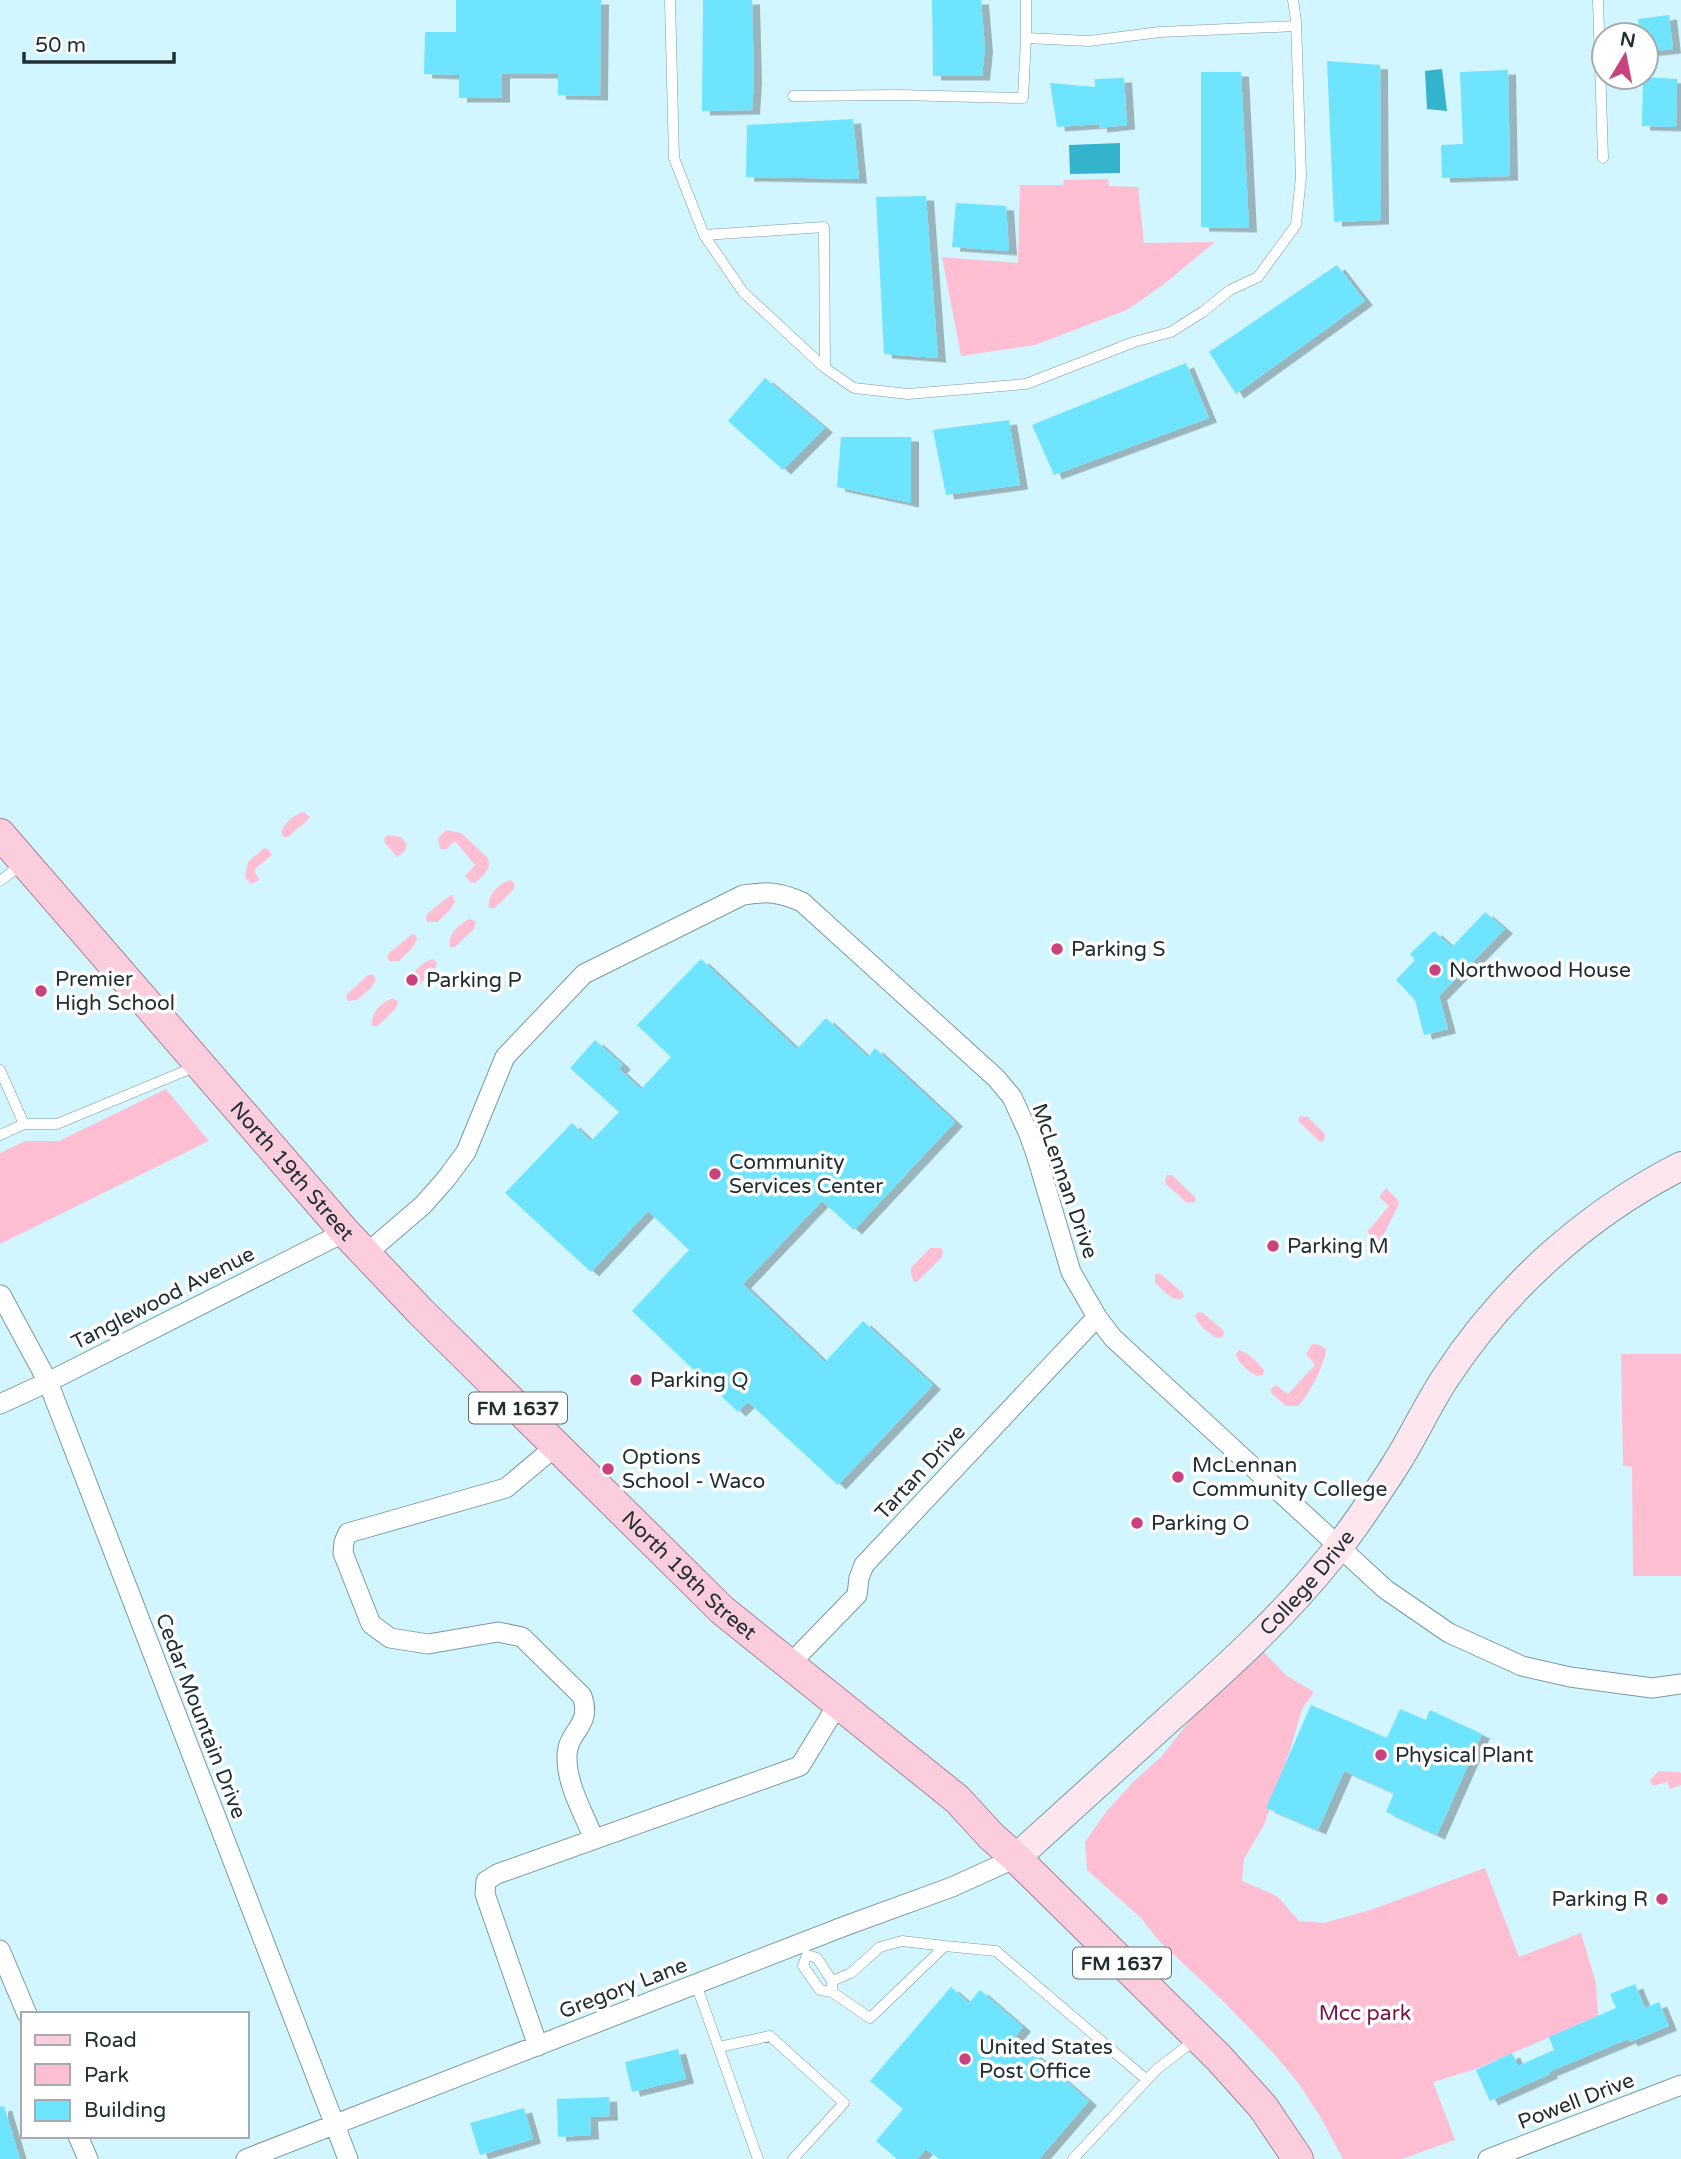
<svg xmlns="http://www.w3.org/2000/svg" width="1681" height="2159" font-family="'Varela Round',sans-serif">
<defs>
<filter id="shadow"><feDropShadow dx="8" dy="4.5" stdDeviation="0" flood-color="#0004"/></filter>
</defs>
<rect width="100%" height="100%" fill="#d2f6ff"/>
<!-- green -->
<path fill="#febfd3" d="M1108 179 1109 186 1138 187 1144 243 1215 242 1163 285 1127 310 1035 345 961 356 942 257 1018 263 1020 185H1063L1064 180Z
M304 812 310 817 308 820 288 837H284L281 832C284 824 295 813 304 812Z
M446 830 461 833 488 858C492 870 483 876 475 883L470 882 465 876 475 865 455 841 446 849H440L438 838Z
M388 835 401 837 407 844 405 851 397 857 385 843 384 838Z
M264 848 268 849 272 855 255 869V872L259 880 251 884 245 877 248 862Z
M511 880 515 884 513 890 495 908H489C487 895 499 883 511 880Z
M452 895 455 901 451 909 437 922H427L426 918 427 914 448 897Z
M469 919 475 921 476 923 474 929 455 947H450C447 934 459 925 469 919Z
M412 934 416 935 417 940 412 948 399 961H389L387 957 389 953Z
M433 959 437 963 435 969 417 987H411C409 974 421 962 433 959Z
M373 974 376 980 371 988 357 1000 348 1001 346 996 348 993 368 975Z
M394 998 398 1002 396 1008 378 1026H372C370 1013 382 1001 394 998Z
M166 1089 209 1141 0 1244V1153L25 1141H59Z
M1300 1116 1308 1117 1325 1134 1324 1141 1320 1142 1298 1121Z
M1167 1175H1172L1196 1198 1195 1202 1187 1203 1167 1185 1165 1181Z
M1386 1188 1398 1200 1399 1204 1382 1238 1378 1242 1367 1232 1389 1206 1379 1197Z
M930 1248H941L943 1251 942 1257 917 1282H914L911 1275V1268Z
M1158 1273 1162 1275 1183 1293 1184 1297C1174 1305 1163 1290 1155 1283V1275Z
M1198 1312 1203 1313 1224 1331 1223 1337 1217 1338C1210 1334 1198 1325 1195 1316Z
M1312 1344 1320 1345 1326 1349C1326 1362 1308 1397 1298 1406H1286L1271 1393V1389L1276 1385 1288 1394 1315 1365 1306 1354Z
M1239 1350C1248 1352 1258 1363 1264 1370L1263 1375 1257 1376C1250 1372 1237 1363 1236 1354Z
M1621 1354H1681V1576H1633L1632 1467 1623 1466Z
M1260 1648 1287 1676 1314 1692 1302 1709 1292 1744 1264 1825 1244 1859 1242 1881 1277 1896 1299 1921 1324 1923 1370 1910 1485 1868 1519 1957 1581 1933 1596 1983 1598 2016 1476 2069 1433 2082 1455 2140 1402 2159H1343L1321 2118 1299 2084 1275 2055 1222 2000 1158 1940 1141 1918 1087 1870 1085 1842 1106 1812 1133 1782 1161 1757 1191 1719Z
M1659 1771 1679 1772 1681 1773V1785L1670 1789 1667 1782 1653 1786 1650 1780Z"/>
<!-- water -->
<path fill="#34b3cd" d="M1442 69 1447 111 1427 109 1425 71Z
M1120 143V173L1070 174 1069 145Z"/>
<!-- building -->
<path fill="#6ee4ff" filter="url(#shadow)" d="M456 0H601L600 96 558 95V74H502V98H459V75L424 74 425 32H456Z
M703 0H752L754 79 752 110 702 111Z
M932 0H981L985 48 982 76H933Z
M1669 15 1673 49 1646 52V35H1640L1638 19Z
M1327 61 1380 65 1381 220 1334 222Z
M1508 70 1510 176 1442 178 1441 145 1463 144 1460 72Z
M1201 72H1241L1249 228 1201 227Z
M1643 77 1677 79 1676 127 1642 126Z
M1124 78 1127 125 1099 128V124L1057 127 1050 83 1095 87V79Z
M853 119 859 179 746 177 747 125Z
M926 196 938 358 884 354 876 197Z
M956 203 1006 206 1009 251 952 247Z
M1337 265 1365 301 1236 394 1209 352Z
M1186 363 1209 418 1054 475 1032 425Z
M765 378 825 428 783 470 728 421Z
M1009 420 1020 485 946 495 933 430Z
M841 437H911V503L837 487Z
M1485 912 1505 929 1439 996 1448 1029 1424 1035 1415 1000 1396 980 1415 960 1410 954 1434 931 1452 947Z
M701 959 797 1049 826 1018 868 1057 875 1048 955 1122 854 1230 822 1201 743 1284 825 1362 863 1321 933 1385 838 1485 748 1402 738 1412 632 1311 689 1250 648 1211 591 1272 505 1193 572 1123 591 1141 619 1112 570 1068 595 1040 623 1065 619 1069 641 1089 671 1057 637 1025Z
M1311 1705 1387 1738 1400 1709 1426 1720 1430 1710 1482 1734 1437 1835 1386 1812 1394 1793 1344 1771 1318 1830 1266 1808Z
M1635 1984 1645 2008 1659 2002 1669 2026 1630 2042 1628 2039 1549 2072 1550 2074 1490 2101 1476 2070 1512 2053 1518 2066 1554 2050 1549 2037 1616 2008 1610 1994Z
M951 1987 969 2003 980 1990 1023 2027 1015 2037 1089 2101 1039 2159H939L926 2149 917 2159H897L876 2141 903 2109 870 2081Z
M678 2049 686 2079 632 2092 625 2062Z
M609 2097 610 2116 590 2117 591 2135 558 2137 557 2099Z
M4 2106 20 2159H0V2107Z
M524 2108 533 2139 480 2155 470 2123Z"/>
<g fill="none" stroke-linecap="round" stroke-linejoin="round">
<!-- lane casing -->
<g stroke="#799aa3" stroke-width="11">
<path id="lane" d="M670 0 674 158 704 235
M1598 0 1603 158
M1026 38V0
M793 96 898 95 1023 98 1026 38 1089 41 1160 32 1296 26
M825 368 824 227 704 235 743 292 825 368 854 388 908 394 1026 384 1134 342 1171 332 1204 311 1230 290 1258 277 1296 225 1301 177 1296 21 1293 0
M0 881 22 864
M0 1070 24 1124
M0 1135 24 1124H57L197 1066
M832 1981 851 1973 880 1947 902 1941 945 1946
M696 1984 758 2159
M832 1992V1981L817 1958 807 1955 803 1966 820 1990 832 1992 870 2018 945 1946 996 1951 1147 2080
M719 2047 770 2036 844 2103 793 2159
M1073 2159 1157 2069 1195 2040"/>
</g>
<!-- street casing -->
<g stroke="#799aa3" stroke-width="21">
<path id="street" d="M366 1254 423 1205 446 1179 466 1152 505 1057 584 974 743 895C768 891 779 892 802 902L996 1078 1012 1097 1028 1132 1036 1154 1071 1272 1097 1317 1113 1338 1385 1589 1449 1633 1522 1666 1570 1677 1652 1688 1681 1684
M1 1295 48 1382 348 2159
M0 1404 48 1382 345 1232
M556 1446 506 1488 348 1533 344 1542 343 1553 371 1624 390 1638 428 1644 498 1632 522 1637 582 1696C593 1726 567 1731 567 1756 566 1784 584 1814 594 1839
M790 1664 857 1595 859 1578 864 1565 1097 1317
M0 1950 27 2014
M538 2046 485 1894 486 1881 497 1874 800 1766 838 1704
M78 2136 88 2159
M246 2159 845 1926 952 1887 1016 1858
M1488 2159 1681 2085"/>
</g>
<!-- secondary casing -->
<g stroke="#799aa3" stroke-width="30">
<g id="secondary">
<path id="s1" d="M1016 1858C1067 1812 1118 1765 1169 1719 1226 1668 1282 1618 1330 1558 1353 1530 1374 1498 1394 1467 1412 1439 1426 1408 1444 1380 1503 1289 1585 1215 1681 1166"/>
</g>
</g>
<!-- primary casing -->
<g stroke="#ad8092" stroke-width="32">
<g id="primary">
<path id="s2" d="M0 834 345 1232 420 1311 722 1610 957 1799 992 1837 1016 1858 1219 2058 1263 2107 1298 2159"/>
</g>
</g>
<!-- lane -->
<use href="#lane" stroke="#fff" stroke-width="10"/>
<!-- street -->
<use href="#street" stroke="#fff" stroke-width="19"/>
<!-- secondary -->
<use href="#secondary" stroke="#fde6ee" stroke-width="28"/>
<!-- primary -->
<use href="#primary" stroke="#fbcddd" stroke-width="30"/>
</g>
<!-- markers -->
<g fill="#ca427d" stroke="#fff" stroke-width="2.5">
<circle cx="1057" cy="949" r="7"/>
<circle cx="1435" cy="970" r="7"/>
<circle cx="412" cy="980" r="7"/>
<circle cx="41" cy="991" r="7"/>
<circle cx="715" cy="1174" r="7"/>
<circle cx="1273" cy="1246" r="7"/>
<circle cx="636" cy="1380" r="7"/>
<circle cx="608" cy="1469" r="7"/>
<circle cx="1178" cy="1477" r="7"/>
<circle cx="1137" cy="1523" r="7"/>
<circle cx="1381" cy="1755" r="7"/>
<circle cx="1662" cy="1899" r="7"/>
<circle cx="965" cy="2059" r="7"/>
</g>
<g text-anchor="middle" stroke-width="7" stroke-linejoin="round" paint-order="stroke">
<!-- shield labels -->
<g fill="#fff" stroke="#646d70" stroke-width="2">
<rect x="469" y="1392.5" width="98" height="31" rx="5"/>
<rect x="1073" y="1947.5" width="98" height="31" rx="5"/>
</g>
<g font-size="19" font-weight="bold" fill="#212f32">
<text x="518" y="1415">FM 1637</text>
<text x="1122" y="1970">FM 1637</text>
</g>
<!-- poi labels -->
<g font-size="21" fill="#212f32" stroke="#fff" text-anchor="start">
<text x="1071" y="956">Parking S</text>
<text x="1449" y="977">Northwood House</text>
<text x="55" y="986">Premier<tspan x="55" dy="24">High School</tspan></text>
<text x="426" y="987">Parking P</text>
<text x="729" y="1169">Community<tspan x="729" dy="24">Services Center</tspan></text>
<text x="1287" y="1253">Parking M</text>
<text x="650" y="1387">Parking Q</text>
<text x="622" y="1464">Options<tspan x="622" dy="24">School - Waco</tspan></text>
<text x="1192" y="1472">McLennan<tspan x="1192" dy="24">Community College</tspan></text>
<text x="1151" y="1530">Parking O</text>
<text x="1395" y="1762">Physical Plant</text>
<text x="1648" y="1906" text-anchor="end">Parking R</text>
<text x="979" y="2054">United States<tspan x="979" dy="24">Post Office</tspan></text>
</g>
<!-- street labels -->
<g font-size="21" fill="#212f32" stroke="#fff">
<text dy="7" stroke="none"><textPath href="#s2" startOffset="446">North 19th Street</textPath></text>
<text transform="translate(1065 1181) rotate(71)" y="7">McLennan Drive</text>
<text transform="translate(163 1298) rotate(-27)" y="7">Tanglewood Avenue</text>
<text transform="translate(920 1472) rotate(-47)" y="7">Tartan Drive</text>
<text dy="7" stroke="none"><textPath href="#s2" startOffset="1013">North 19th Street</textPath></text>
<text dy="7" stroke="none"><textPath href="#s1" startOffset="401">College Drive</textPath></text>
<text transform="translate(201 1716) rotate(69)" y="7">Cedar Mountain Drive</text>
<text transform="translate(623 1988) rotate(-21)" y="7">Gregory Lane</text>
<text transform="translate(1576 2101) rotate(-21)" y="7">Powell Drive</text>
</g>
<!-- park labels -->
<g font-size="21" fill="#7a1244" stroke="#fff">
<text x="1365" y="2020">Mcc park</text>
</g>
</g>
<!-- legend -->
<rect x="21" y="2012" width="228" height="126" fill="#ffffff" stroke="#a6acad" stroke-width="2"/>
<rect x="35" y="2035" width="35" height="10" fill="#fbcddd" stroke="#a6acad" stroke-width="2"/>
<text x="84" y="2047" font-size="21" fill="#212f32">Road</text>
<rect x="35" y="2064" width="35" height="21" fill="#febfd3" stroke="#a6acad" stroke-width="2"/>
<text x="84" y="2082" font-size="21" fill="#212f32">Park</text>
<rect x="35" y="2100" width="35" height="21" fill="#6ee4ff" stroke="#a6acad" stroke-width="2"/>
<text x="84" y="2117" font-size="21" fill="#212f32">Building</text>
<!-- north arrow -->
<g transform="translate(1625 56) rotate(10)"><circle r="33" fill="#ffffff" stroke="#a6acad" stroke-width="2"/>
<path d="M0-5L12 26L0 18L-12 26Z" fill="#ca427d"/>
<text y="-10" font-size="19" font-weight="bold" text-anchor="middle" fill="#212f32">N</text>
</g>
<!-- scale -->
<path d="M24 52v10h150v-10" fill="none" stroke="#212f32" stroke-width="3.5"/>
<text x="35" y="52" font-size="21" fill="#212f32" stroke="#ffffff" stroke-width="5" paint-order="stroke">50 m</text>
</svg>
